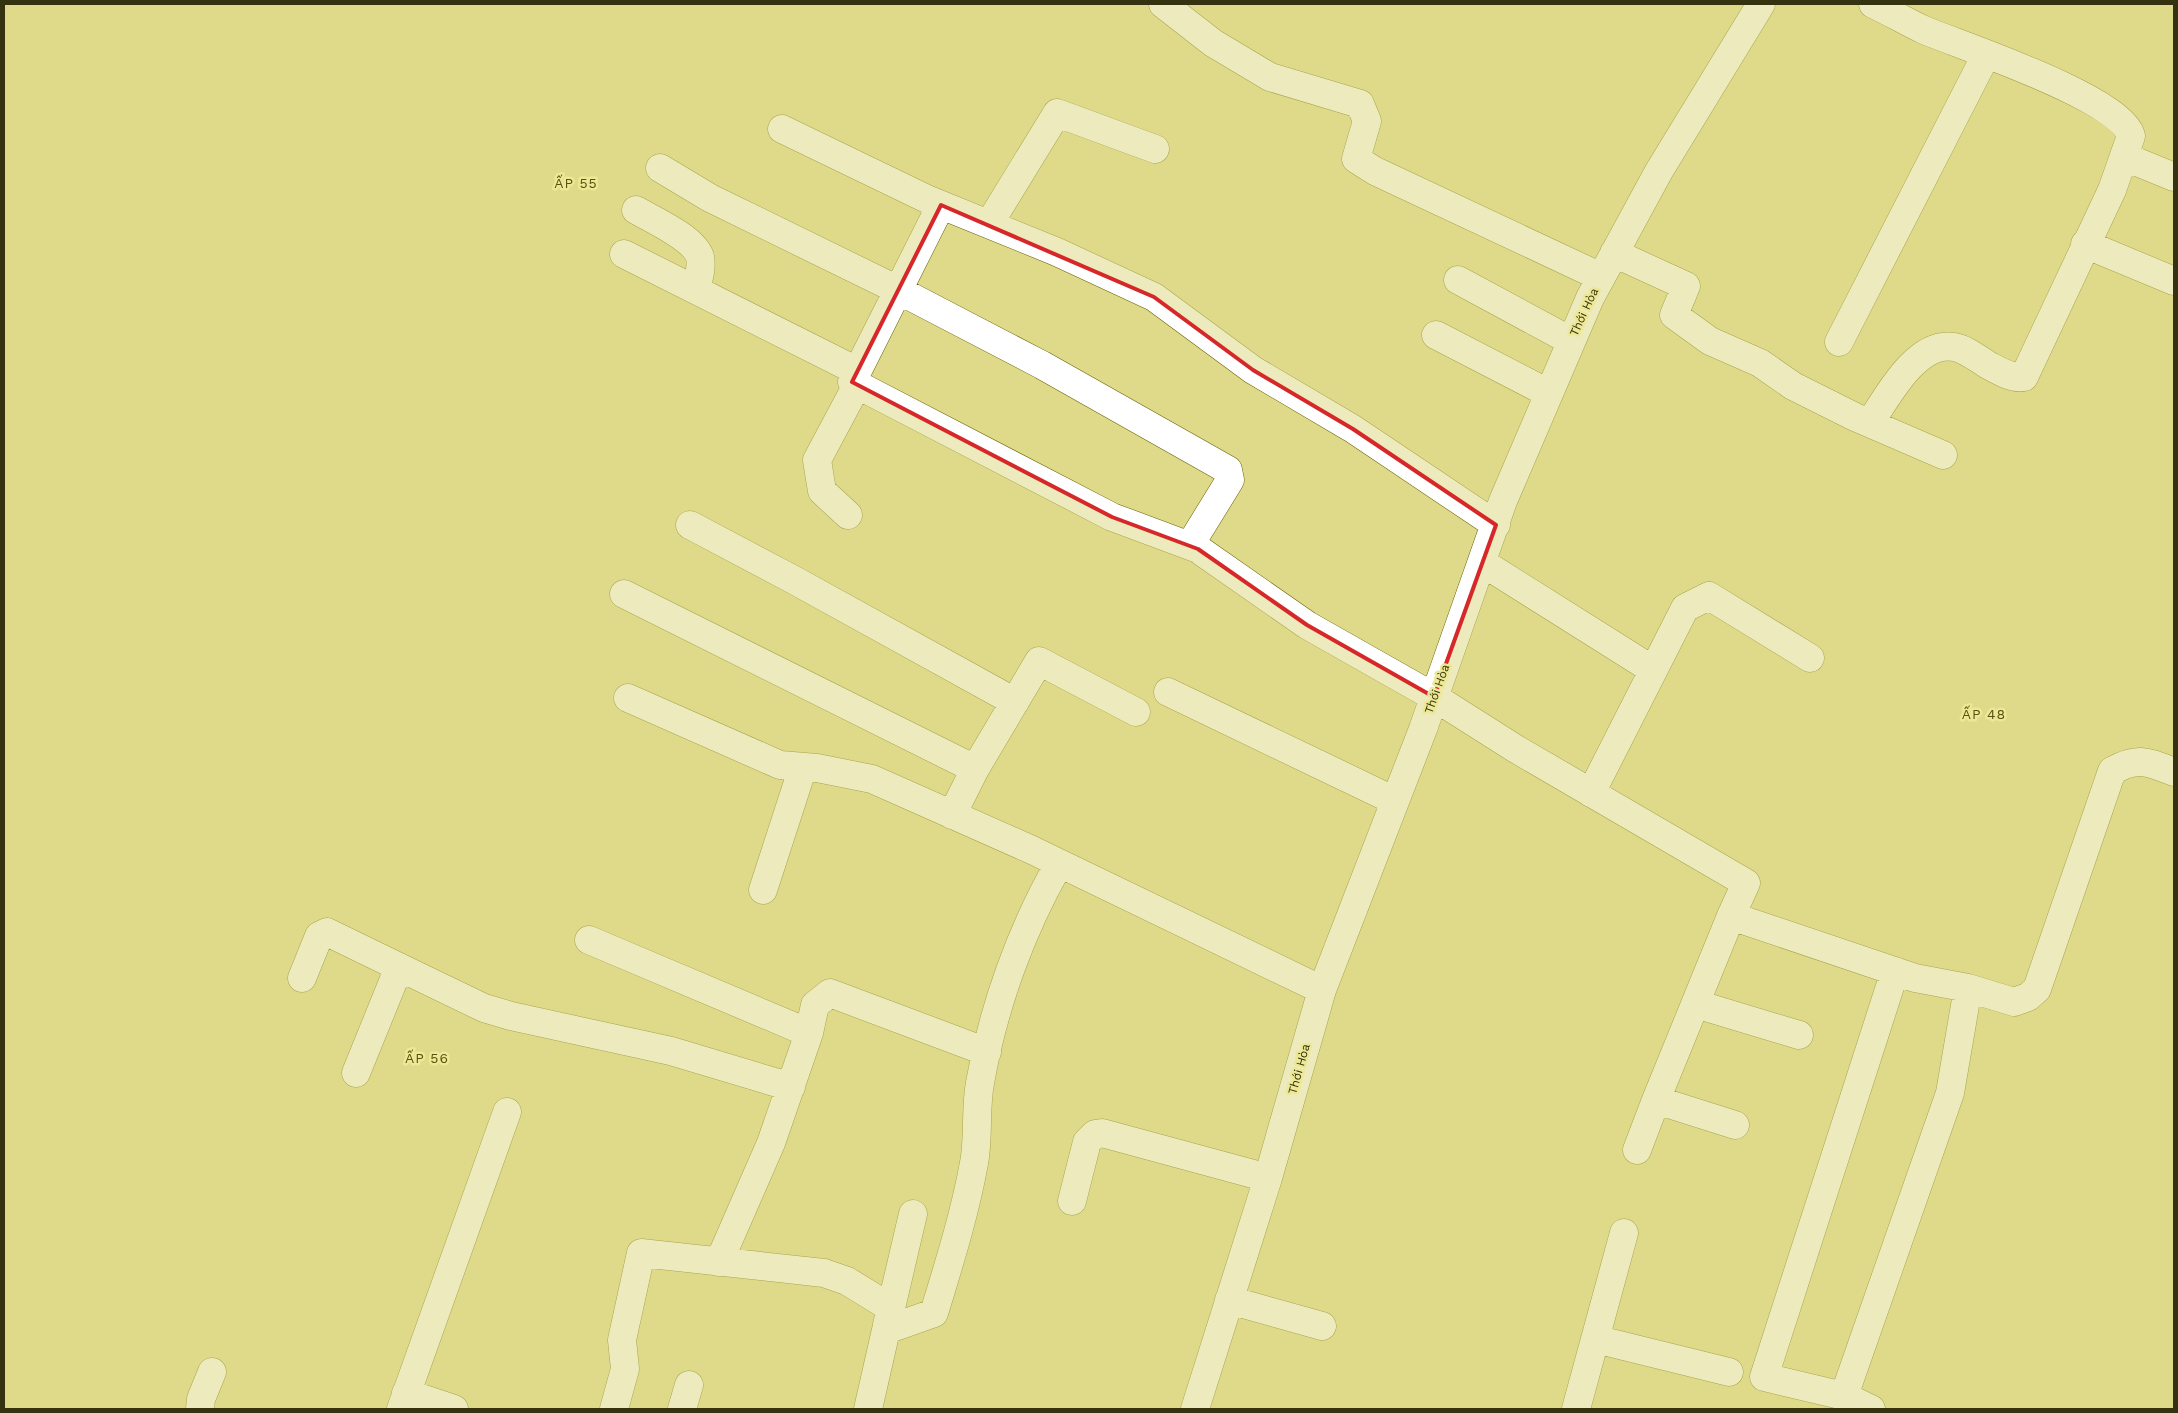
<svg xmlns="http://www.w3.org/2000/svg" width="2178" height="1413" font-family="'Work Sans',sans-serif">
<rect width="100%" height="100%" fill="#dfda89"/>
<g fill="none" stroke-linecap="round" stroke-linejoin="round">
<!-- minor casing -->
<g stroke="#676200" stroke-width="29">
<path id="minor" d="M1163 4 1213 43 1270 77 1360 104 1367 121 1356 159 1375 171 1601 277
M782 129 929 200 1057 252 1154 297 1253 370 1353 429 1496 525
M2125 157 2174 177
M660 168 710 198 898 290 1042 365 1228 470 1230 480 1190 545
M941 205 852 382 1112 517 1198 549 1307 625 1434 697 1516 749 1746 883 1731 916 1915 978 1968 988 2014 1002 2028 997 2037 989 2112 771C2138 756 2148 762 2174 772
M636 210C653 220 694 238 700 257 702 268 699 278 696 289
M989 224 1057 113 1155 149
M2085 244 2174 281
M1614 253 1686 286 1674 315 1710 341 1760 363 1793 386 1855 417 1943 455
M624 254 857 371
M1458 280 1571 341
M1436 335 1548 393
M1839 342 1986 55
M1870 423C1887 397 1917 340 1954 347 1966 349 1978 359 1988 365 1999 371 2012 379 2024 377L2112 190 2131 136C2121 98 1962 46 1924 30 1907 22 1890 12 1873 4
M848 515 822 491 817 460 857 385
M690 525 794 580 1015 702
M1483 563 1653 670
M624 594 975 769
M1168 692 1395 801
M628 698 780 765 817 768 872 779 1032 850 1322 990
M1591 793 1685 608 1709 596 1810 658
M952 815 975 769 1039 661 1136 712
M763 890 803 767
M1731 916 1656 1100 1735 1125
M589 940 809 1033
M302 978 319 936 327 932 399 967
M1696 1004 1799 1035
M356 1073 399 967 484 1008 511 1016 671 1051 791 1087
M1637 1150 1656 1100
M1072 1201 1087 1142 1095 1134 1102 1133 1268 1178
M719 1262 771 1143 809 1033 815 1005 830 993 987 1052
M1229 1300 1322 1326
M887 1325 913 1214
M1595 1339 1729 1372
M406 1393 454 1409
M1844 1396 1764 1377 1895 971
M200 1409 201 1399 212 1372
M401 1409 507 1112
M614 1409 625 1369 622 1340 641 1253 824 1273 847 1281 891 1308
M682 1409 689 1385
M868 1409 886 1330 934 1313C949 1264 965 1213 974 1163 979 1137 975 1109 980 1083 993 1008 1021 930 1059 864
M1195 1409 1268 1178 1322 990 1423 729 1503 501 1590 298 1659 171 1761 4
M1576 1409 1624 1233
M1871 1409 1844 1396 1950 1093 1968 988"/>
</g>
<!-- minor -->
<use href="#minor" stroke="#fff" stroke-width="28"/>
</g>
<!-- marked area -->
<path d="M0 0H2178V1413H0ZM941 205 1154 297 1253 370 1353 429 1496 525 1434 697 1307 625 1198 549 1112 517 852 382Z" fill="#dfda89" fill-opacity=".55" fill-rule="evenodd"/>
<path fill="none" stroke="#d62828" stroke-width="4" stroke-linejoin="round" d="M941 205 1154 297 1253 370 1353 429 1496 525 1434 697 1307 625 1198 549 1112 517 852 382Z"/>
<g text-anchor="middle" stroke-width="5" stroke-linejoin="round" paint-order="stroke">
<!-- street labels -->
<g font-size="12" fill="#34320f" stroke="#ece895">
<text transform="translate(1584 312) rotate(-65)" y="4">Thới Hòa</text>
<text transform="translate(1437 689) rotate(-70)" y="4">Thới Hòa</text>
<text transform="translate(1299 1069) rotate(-74)" y="4">Thới Hòa</text>
</g>
<!-- neighbourhood labels -->
<g font-size="14" letter-spacing="1" fill="#575313" stroke="#ece895">
<text x="576" y="188">ẤP 55</text>
<text x="1984" y="719">ẤP 48</text>
<text x="427" y="1063">ẤP 56</text>
</g>
</g>
<!-- border -->
<rect width="2178" height="1413" fill="none" stroke="#34320f" stroke-width="10"/>
</svg>
